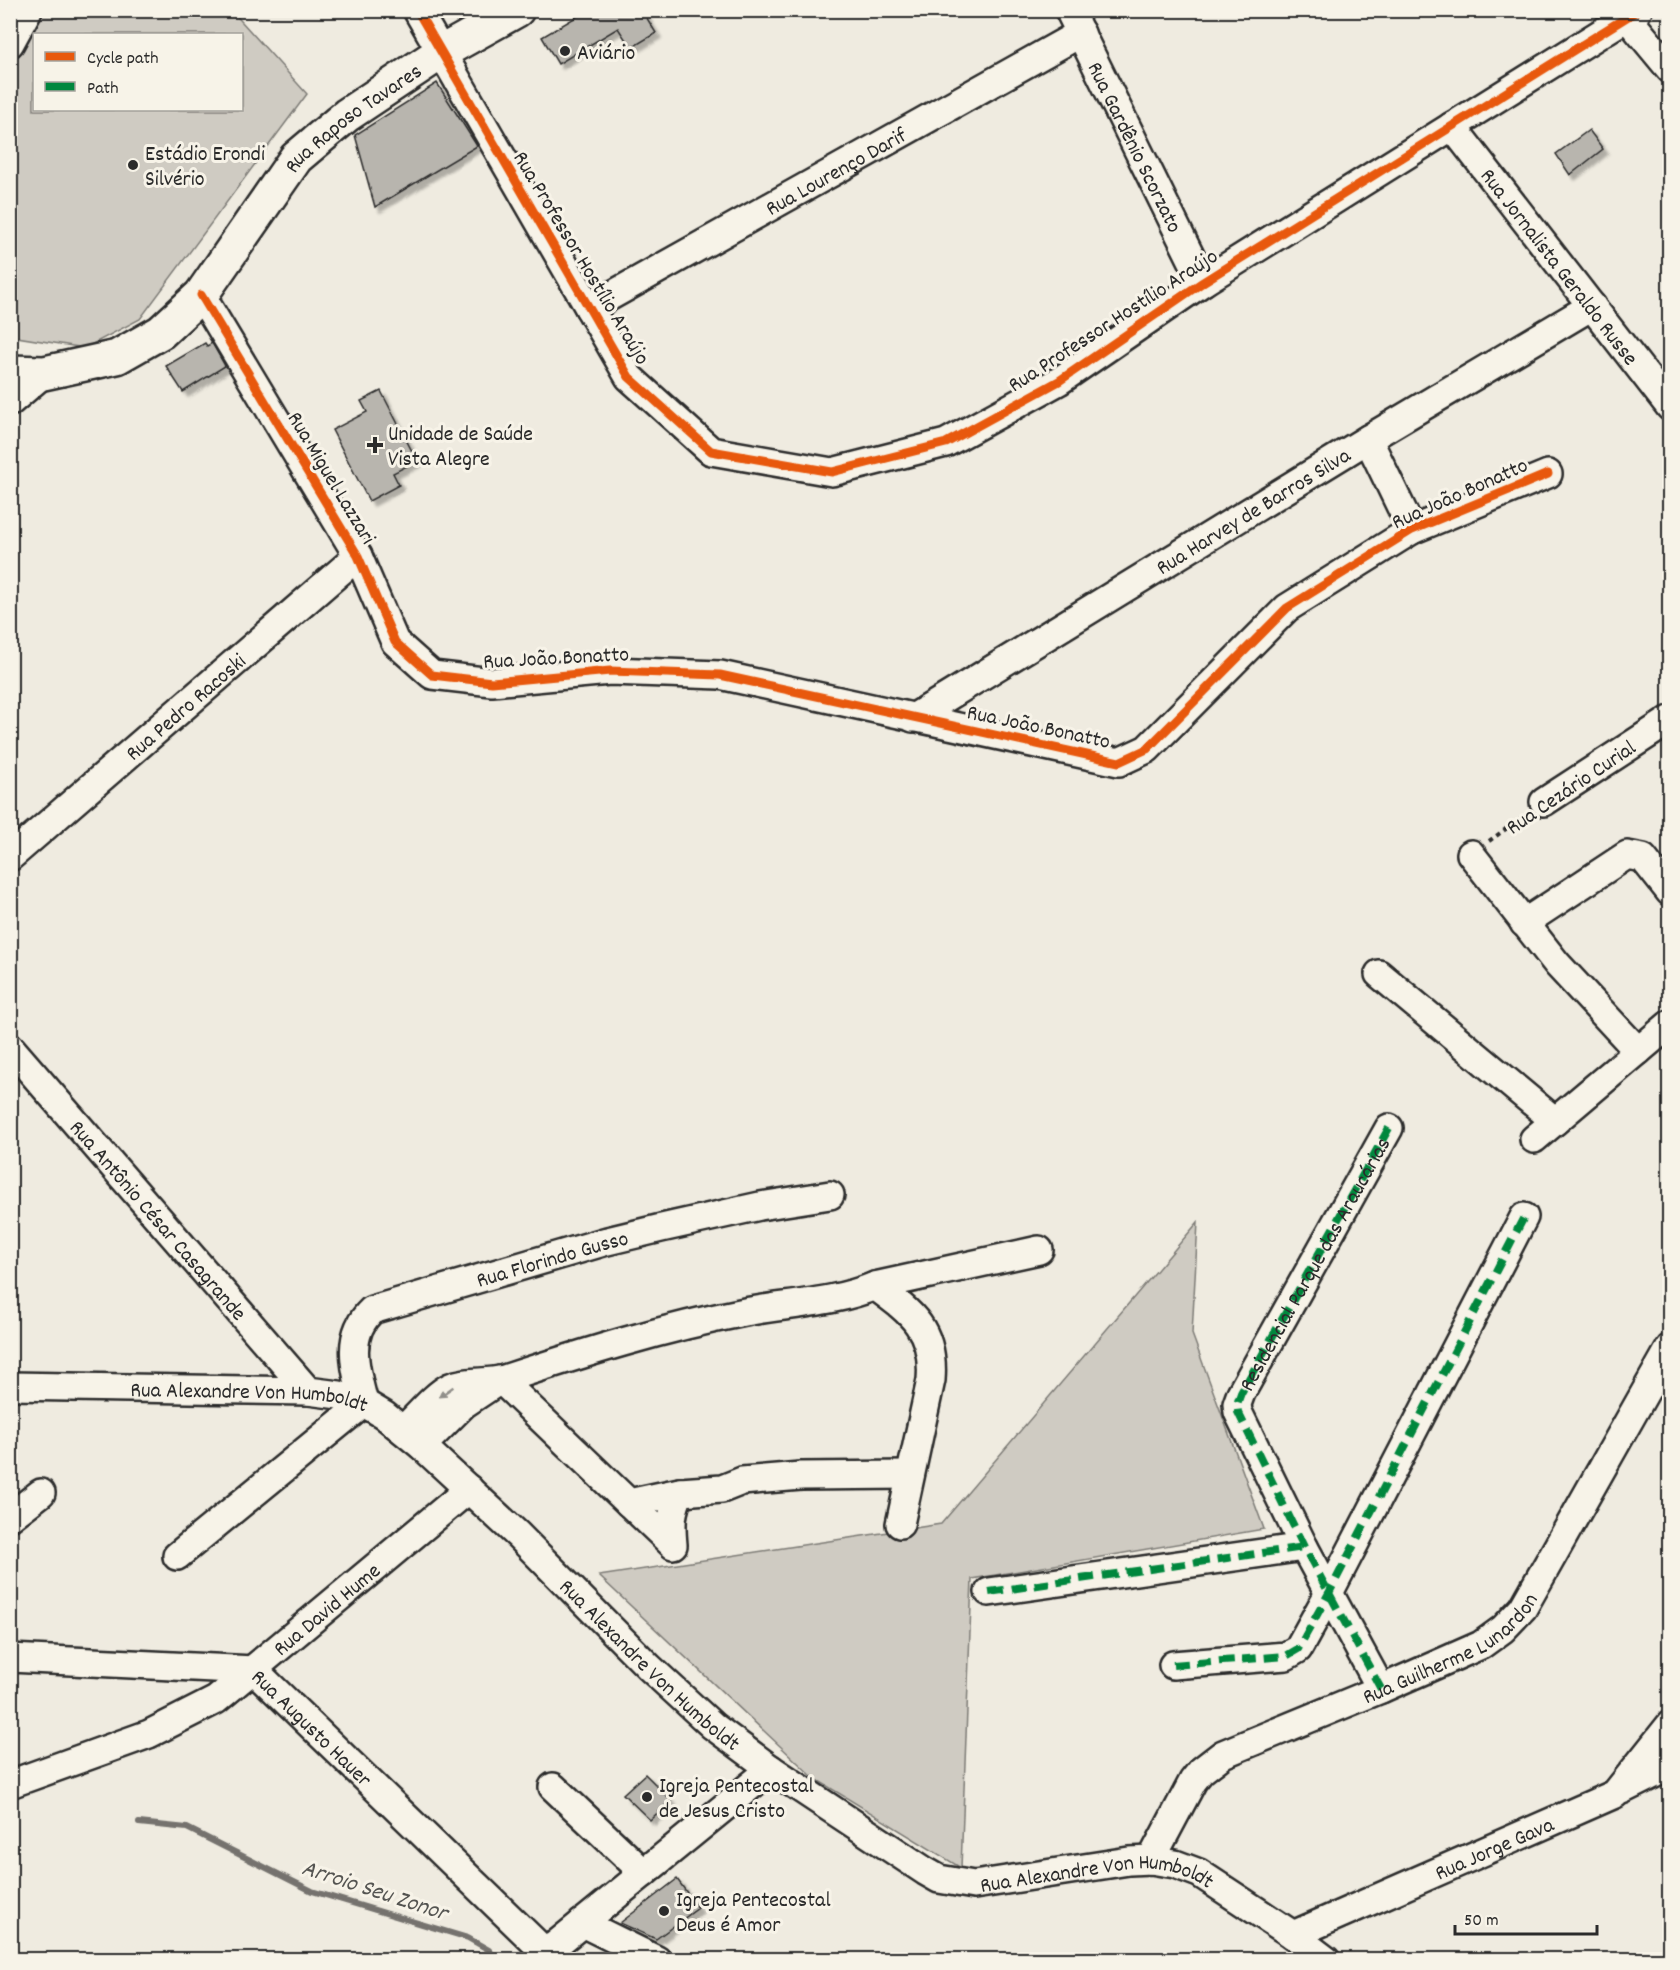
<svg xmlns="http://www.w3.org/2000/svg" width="1680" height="1970" font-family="Dekko,sans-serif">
<defs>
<filter id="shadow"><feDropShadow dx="5" dy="5" stdDeviation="1.5" flood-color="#0004"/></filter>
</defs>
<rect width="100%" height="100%" fill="#efebe0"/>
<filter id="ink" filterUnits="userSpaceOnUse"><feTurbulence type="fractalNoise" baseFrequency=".0167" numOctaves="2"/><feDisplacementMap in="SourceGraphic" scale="12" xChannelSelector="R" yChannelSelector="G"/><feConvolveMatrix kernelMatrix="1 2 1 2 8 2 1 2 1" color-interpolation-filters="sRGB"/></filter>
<g filter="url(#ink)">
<!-- green -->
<path fill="#cfcbc2" stroke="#7d7b76" stroke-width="1.5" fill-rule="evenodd" d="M10 11H232L307 94 140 319 85 348 11 336ZM34 34H242V110H34Z
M1198 1222 1192 1334 1264 1529 972 1579 961 1868 814 1778 599 1576 941 1524Z"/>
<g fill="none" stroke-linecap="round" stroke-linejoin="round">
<!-- stream -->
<path stroke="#74726e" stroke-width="6" d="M139 1823 187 1828 312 1891 468 1938 489 1950 497 1960"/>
</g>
<!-- building -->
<path fill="#b8b5ae" stroke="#2b2b2b" stroke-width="1.5" filter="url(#shadow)" d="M588 10H642L656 33 631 48 618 28 558 64 542 37Z
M437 83 477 146 375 207 355 135Z
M1589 130 1603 149 1570 175 1556 154Z
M205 343 207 346 212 343 225 366 183 392 166 366Z
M381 391 417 461 393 473 399 485 369 501 332 430 367 412 361 401Z
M645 1774 671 1800 650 1820 623 1794Z
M677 1879 698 1908 656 1939 620 1923Z"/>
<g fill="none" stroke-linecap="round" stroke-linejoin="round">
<!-- minor casing -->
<g stroke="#2b2b2b" stroke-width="32">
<g id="minor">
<path d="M417 10 629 377 711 451 832 472 946 443 1059 381 1203 282 1638 10"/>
<path id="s1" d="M1069 10 1203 282"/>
<path d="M1621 10 1670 69"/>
<path d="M10 43 28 10"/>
<path id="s2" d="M1452 126 1670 407"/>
<path d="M201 295 358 556 395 642 432 675 492 682 610 671 720 675 1119 762 1147 749 1287 608 1412 530 1548 474"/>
<path id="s3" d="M589 308 1081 33"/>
<path d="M10 402 44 373"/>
<path d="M1368 439 1412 530"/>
<path id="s4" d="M913 718 1368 439 1592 306"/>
<path d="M1544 802 1670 720"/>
<path d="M1471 854 1557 964 1638 1051"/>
<path id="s5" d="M10 857 358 556"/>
<path d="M1524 923 1627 855 1643 858 1670 892"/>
<path d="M1379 974 1555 1121"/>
<path id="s6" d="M10 1047 308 1391"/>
<path d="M1534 1139 1670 1024"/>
<path d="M875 1286C912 1313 935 1330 931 1380L900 1524"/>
<path d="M501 1380 629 1503 680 1492 722 1489 742 1481 801 1476 910 1475"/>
<path id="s7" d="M10 1386 308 1391 339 1395 364 1403 384 1415 422 1446 518 1535 649 1667 713 1726 771 1769 925 1871 939 1879 974 1885 1129 1861 1151 1860 1175 1864 1199 1873 1293 1935 1326 1960"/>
<path d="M403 1430C416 1418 434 1395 450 1387 466 1380 487 1384 504 1379 584 1353 663 1328 745 1312 788 1304 834 1303 875 1286L1039 1250"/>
<path d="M422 1446 464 1404 494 1384"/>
<path d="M629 1503 673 1545C671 1522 671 1513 680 1492"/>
<path d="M10 1517 41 1493"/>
<path id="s8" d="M177 1556 364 1403C356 1371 344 1336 372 1310L607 1241 661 1228 760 1206 830 1195"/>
<path d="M989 1592 1304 1547"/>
<path id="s9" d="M10 1658 254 1670 546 1953"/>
<path d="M1173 1665 1286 1656 1298 1649 1329 1593 1524 1217"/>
<path d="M1381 1689 1304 1547 1238 1412 1237 1404 1241 1393 1389 1128"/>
<path id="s10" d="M10 1784 149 1734 216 1700 469 1489"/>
<path d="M553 1787 644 1873"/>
<path d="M1622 1790 1670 1766"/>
<path id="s11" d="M1151 1860 1193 1781 1201 1771 1223 1754 1381 1689 1481 1645 1503 1629 1523 1608 1670 1348"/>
<path d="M582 1923 657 1960"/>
<path id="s12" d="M1293 1935 1615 1794 1670 1725"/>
<path d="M537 1960 771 1769"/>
</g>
</g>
<!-- major casing -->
<g stroke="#2b2b2b" stroke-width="38">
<g id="major">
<path id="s13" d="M10 372 44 373 117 357 161 332 201 295 296 158 347 115 440 53 517 10"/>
</g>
</g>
<!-- path -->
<path stroke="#2b2b2b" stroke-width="4" stroke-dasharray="4.5 4.5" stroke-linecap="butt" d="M1489 841 1527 814"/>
<!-- minor -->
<use href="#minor" stroke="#f7f3e8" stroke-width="27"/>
<!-- major -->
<use href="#major" stroke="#f7f3e8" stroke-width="33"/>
<!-- quiet -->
<g stroke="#00873e" stroke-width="8" stroke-dasharray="15 8" stroke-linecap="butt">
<path d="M989 1592 1304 1547"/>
<path d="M1173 1665 1286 1656 1298 1649 1329 1593 1524 1217"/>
<path id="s14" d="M1381 1689 1304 1547 1238 1412 1237 1404 1241 1393 1389 1128"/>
</g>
<!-- cycleway casing -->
<g stroke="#f7f3e8" stroke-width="13">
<path id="cycleway" d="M417 10 629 377 711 451 832 472 946 443 1059 381 1203 282 1638 10
M201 295 358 556 395 642 432 675 492 682 610 671 720 675 1119 762 1147 749 1287 608 1412 530 1548 474"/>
</g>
<!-- cycleway -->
<use href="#cycleway" stroke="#e8590c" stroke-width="9"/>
</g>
<!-- one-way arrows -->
<defs><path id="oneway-solid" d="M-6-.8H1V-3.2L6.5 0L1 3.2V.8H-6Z" transform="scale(1.5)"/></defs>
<use fill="#918f8a" href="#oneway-solid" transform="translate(446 1392) rotate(145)"/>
</g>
<!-- markers -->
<g fill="#2b2b2b" stroke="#f7f3e8" stroke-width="2">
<circle cx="565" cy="51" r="6"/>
<circle cx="133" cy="165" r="6"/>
<path d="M372 436h6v6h6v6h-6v6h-6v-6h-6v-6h6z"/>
<circle cx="647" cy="1797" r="6"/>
<circle cx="664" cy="1911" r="6"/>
</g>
<g text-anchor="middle" stroke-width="6" stroke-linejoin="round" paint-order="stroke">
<!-- poi labels -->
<g font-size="22" fill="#2b2b2b" stroke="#f7f3e8" text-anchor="start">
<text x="577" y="59">Aviário</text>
<text x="145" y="160">Estádio Erondi<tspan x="145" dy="25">Silvério</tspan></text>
<text x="388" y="440">Unidade de Saúde<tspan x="388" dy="25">Vista Alegre</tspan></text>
<text x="659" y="1792">Igreja Pentecostal<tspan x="659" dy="25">de Jesus Cristo</tspan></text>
<text x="676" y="1906">Igreja Pentecostal<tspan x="676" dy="25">Deus é Amor</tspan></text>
</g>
<!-- street labels -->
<g font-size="22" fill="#2b2b2b" stroke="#f7f3e8">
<text dy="8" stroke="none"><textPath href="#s13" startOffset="450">Rua Raposo Tavares</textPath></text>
<text dy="8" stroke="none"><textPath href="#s1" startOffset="152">Rua Gardênio Scorzato</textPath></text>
<text dy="8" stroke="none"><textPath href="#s3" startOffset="282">Rua Lourenço Darif</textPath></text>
<text transform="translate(583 257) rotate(59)" y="8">Rua Professor Hostílio Araújo</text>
<text dy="8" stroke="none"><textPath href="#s2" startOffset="177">Rua Jornalista Geraldo Russe</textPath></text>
<text transform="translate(1112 319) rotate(-33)" y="8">Rua Professor Hostílio Araújo</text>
<text transform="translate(333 477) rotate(59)" y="8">Rua Miguel Lazzari</text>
<text transform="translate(1459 492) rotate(-24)" y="8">Rua João Bonatto</text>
<text dy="8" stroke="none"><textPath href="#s4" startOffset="398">Rua Harvey de Barros Silva</textPath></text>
<text transform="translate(556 656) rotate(-3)" y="8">Rua João Bonatto</text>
<text dy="8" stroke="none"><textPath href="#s5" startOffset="231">Rua Pedro Racoski</textPath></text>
<text transform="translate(1039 725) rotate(12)" y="8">Rua João Bonatto</text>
<text transform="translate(1570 786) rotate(-34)" y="8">Rua Cezário Curial</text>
<text dy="8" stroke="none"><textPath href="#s6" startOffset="228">Rua Antônio César Casagrande</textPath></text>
<text dy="8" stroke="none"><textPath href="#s8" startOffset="528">Rua Florindo Gusso</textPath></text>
<text dy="8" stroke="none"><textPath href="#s14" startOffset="480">Residencial Parque das Araucárias</textPath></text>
<text dy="8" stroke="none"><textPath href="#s7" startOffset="240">Rua Alexandre Von Humboldt</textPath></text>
<text dy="8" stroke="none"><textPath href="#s10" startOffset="366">Rua David Hume</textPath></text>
<text dy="8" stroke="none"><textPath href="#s11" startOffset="382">Rua Guilherme Lunardon</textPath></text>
<text dy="8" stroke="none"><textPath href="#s7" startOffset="744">Rua Alexandre Von Humboldt</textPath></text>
<text dy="8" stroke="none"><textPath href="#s9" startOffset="326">Rua Augusto Hauer</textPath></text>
<text dy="8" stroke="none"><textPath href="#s12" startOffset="219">Rua Jorge Gava</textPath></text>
<text dy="8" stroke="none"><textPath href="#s7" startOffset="1266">Rua Alexandre Von Humboldt</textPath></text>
</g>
<!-- water labels -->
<g font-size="24" font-style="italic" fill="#555552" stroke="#f7f3e8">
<text transform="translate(375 1889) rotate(18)" y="8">Arroio Seu Zonor</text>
</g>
</g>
<!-- margin -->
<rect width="1680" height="1970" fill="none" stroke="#f7f3e8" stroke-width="36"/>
<rect x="18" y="18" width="1644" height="1934" fill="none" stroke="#2b2b2b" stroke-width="2" filter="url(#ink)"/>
<!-- legend -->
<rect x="33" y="33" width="210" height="78" fill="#f7f3e8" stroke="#a5a39c" stroke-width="1.5"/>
<rect x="45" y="52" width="30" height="9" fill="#e8590c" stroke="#a5a39c" stroke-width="1.5"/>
<text x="87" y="63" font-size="18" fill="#2b2b2b">Cycle path</text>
<rect x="45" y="82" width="30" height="9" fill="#00873e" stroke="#a5a39c" stroke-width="1.5"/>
<text x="87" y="93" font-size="18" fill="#2b2b2b">Path</text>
<!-- scale -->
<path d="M1455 1925v9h142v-9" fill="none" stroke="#2b2b2b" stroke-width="3"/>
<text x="1464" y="1925" font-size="18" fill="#2b2b2b" stroke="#f7f3e8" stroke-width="4.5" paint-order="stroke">50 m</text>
</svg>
